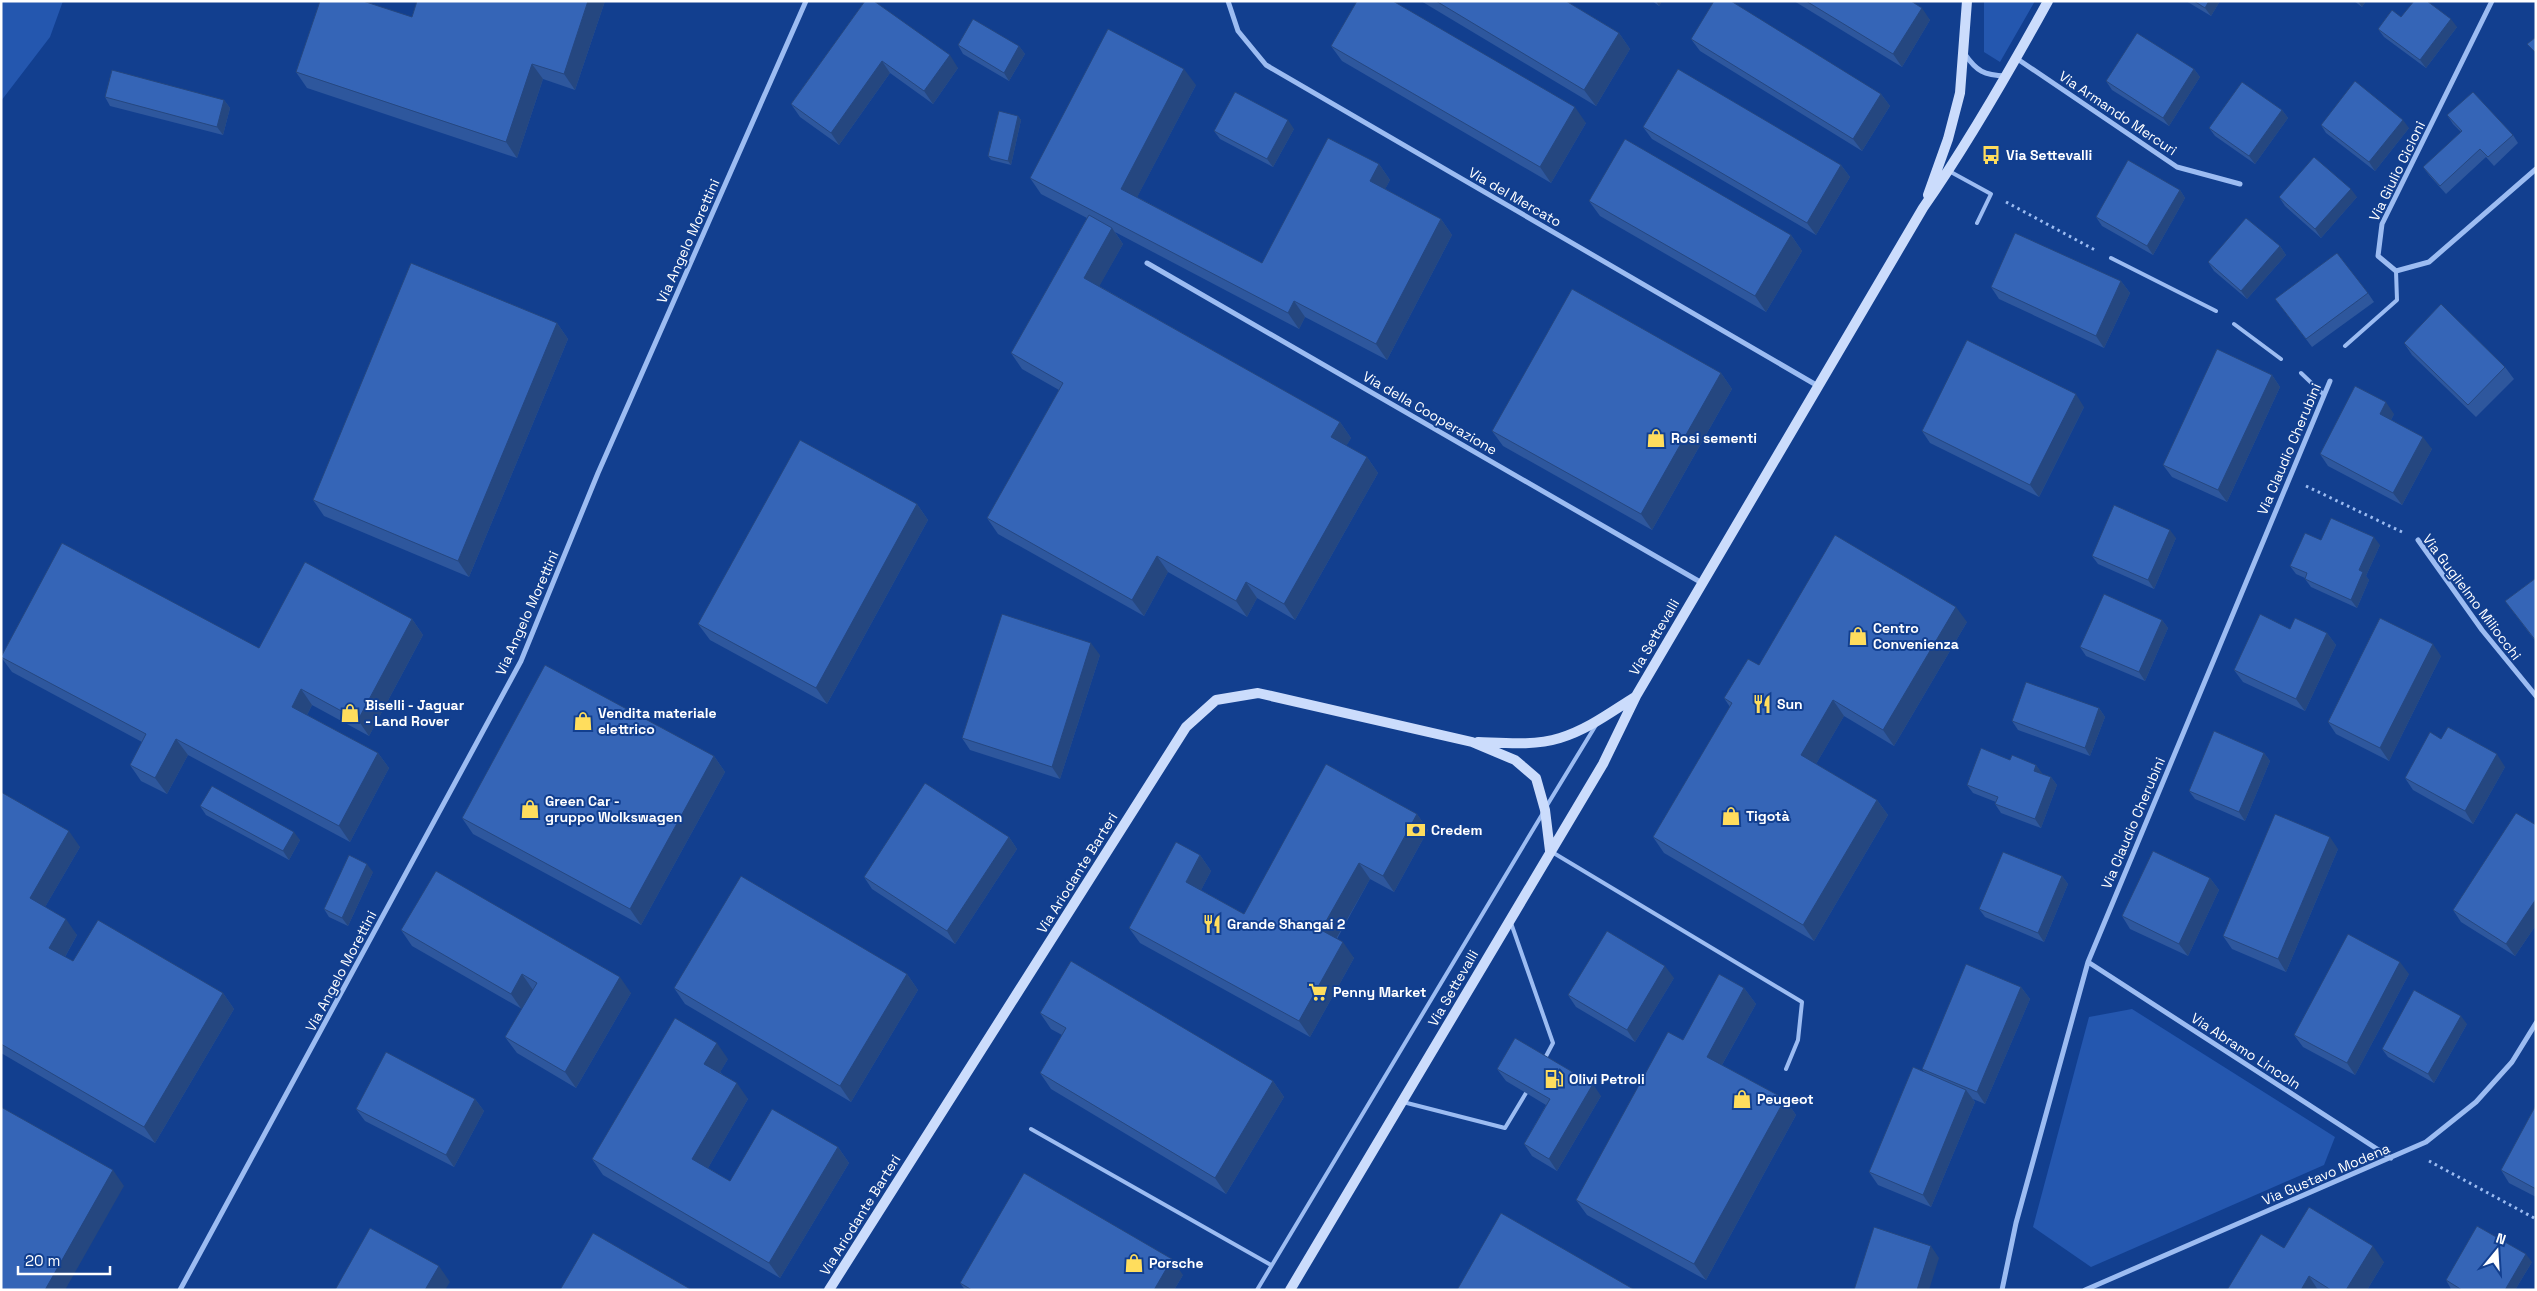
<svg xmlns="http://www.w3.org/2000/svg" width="2537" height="1291" font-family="'Space Grotesk',sans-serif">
<rect width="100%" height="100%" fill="#123f8f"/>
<!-- green -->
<path fill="#2457af" d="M1 1H63L50 37 1 101Z
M1984 1H2035L2000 62 1984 52Z
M2132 1009 2335 1137 2324 1165 2091 1267 2033 1227 2089 1017Z"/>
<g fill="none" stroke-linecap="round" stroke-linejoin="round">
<!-- path -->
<path stroke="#9cbcf2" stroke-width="3" stroke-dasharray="2.5 4" stroke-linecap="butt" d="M2006 202 2095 250
M2306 486 2402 532
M2429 1161 2536 1219"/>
<!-- service -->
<path stroke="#9cbcf2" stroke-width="4" d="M1949 171 1991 194 1977 223
M2111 258 2216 311
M2234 324 2281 359
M2345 346 2397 300 2396 271
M2301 373 2324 395
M1546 807 1596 725
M1552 852 1802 1002 1798 1040 1786 1069
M1511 923 1553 1043 1544 1060
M1403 1102 1505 1128 1526 1093
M1031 1129 1271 1265
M1257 1290 1543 813"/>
<!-- minor -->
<path stroke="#9cbcf2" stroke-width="5" d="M1228 1 1238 31 1266 65 1818 386
M2492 1 2382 224 2378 256 2396 271 2429 262 2536 169
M1964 53C1977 72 1984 75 2006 76
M2016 58 2177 167 2240 184
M1147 263 1702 583
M2418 540 2482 630 2536 696
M2088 962 2391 1158
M180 1290 521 661 598 473 806 1
M2002 1290 2016 1223 2088 962 2330 381
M2085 1290 2426 1142 2476 1102 2512 1062 2536 1023"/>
<!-- secondary -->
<path stroke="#cbdcfc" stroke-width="10" d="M1928 195 1948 139 1960 93 1967 1
M1478 742C1505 743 1534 746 1560 738 1587 730 1611 712 1635 697
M829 1290 1186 727 1216 700 1258 693 1472 742 1515 760 1536 778 1545 810 1550 851
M1290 1290 1603 764 1636 696 1923 208C1969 142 2009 72 2048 1"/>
</g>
<!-- wall -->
<path fill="#2e579d" d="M417 1H605L575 90 543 79 517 158 307 88 296 72 412 17Z
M865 1 958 68 933 104 890 73 839 145 800 117 791 104Z
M1421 1H1566L1619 33 1630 49 1596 106Z
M1652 1H1662L1659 6Z
M1794 1H1911L1930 20 1902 67Z
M2186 1H2220L2211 16Z
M2354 1H2366L2362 7Z
M2401 17 2457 27 2426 68 2384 37 2378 29Z
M1691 39 1881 94 1890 106 1862 151 1700 51Z
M958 45 1019 46 1025 54 1009 81 963 54Z
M1331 46 1586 123 1551 183 1342 61Z
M2194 69 2200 77 2169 126 2112 90 2106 81Z
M1196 85 1137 197 1262 263 1379 164 1390 180 1385 189 1441 219 1452 235 1387 360 1305 317 1299 329 1115 232 1123 244 1099 286 1340 422 1351 438 1346 446 1367 457 1378 473 1295 620 1257 598 1247 617 1168 572 1144 616 998 534 987 518 1059 390 1022 369 1011 353 1087 218 1041 194 1030 178Z
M105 97 224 100 230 108 223 135 110 106Z
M2282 110 2288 118 2255 164 2215 136 2209 128Z
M2447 115 2513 135 2518 143 2494 166 2486 157 2446 194 2429 175 2423 167 2461 132 2453 124Z
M1018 116 1021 120 1011 165 991 160 988 156Z
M2321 125 2409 128 2375 171 2326 133Z
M1643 127 1841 165 1850 177 1816 235 1652 139Z
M1294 129 1273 167 1220 139 1214 131Z
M2180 190 2185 198 2153 255 2102 226 2096 217Z
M2279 197H2357L2321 238 2285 206Z
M1589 201 1791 235 1802 251 1766 312 1600 216Z
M2280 246 2286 255 2247 299 2214 271 2208 262Z
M2121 281 2130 293 2104 348 1999 299 1991 287Z
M2368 293 2374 302 2312 347 2275 299Z
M557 323 568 339 469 577 324 516 313 500Z
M2404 343 2505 367 2514 379 2476 417 2412 355Z
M1721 373 1732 389 1652 530 1503 446 1492 431Z
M2272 375 2280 387 2227 502 2172 477 2163 465Z
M2084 407 2039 497 1930 443 1922 431Z
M2394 414 2391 420 2432 449 2402 505 2328 466 2320 454Z
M917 504 928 520 827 704 710 640 698 624Z
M2176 538 2154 589 2098 564 2092 556Z
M2321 540 2380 545 2366 576 2369 580 2357 608 2311 587 2305 579V578L2296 574 2290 566Z
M2536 578V642L2505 601Z
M412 619 423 635 369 736 312 705 307 715 378 753 389 768 350 842 188 755 167 794 141 781 130 765 142 742 12 672 1 657 259 648Z
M2162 620 2168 628 2145 681 2086 656 2080 647Z
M1967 622 1894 746 1844 716 1816 764 1877 800 1888 815 1814 941 1664 853 1653 837 1730 707 1724 698 1759 665Z
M2327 633 2336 645 2305 711 2243 682 2234 670Z
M1100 655 1060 779 970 750 962 738Z
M2441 656 2389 761 2336 734 2328 722Z
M2099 708 2105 717 2090 756 2018 730 2012 721Z
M2441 739 2505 767 2473 824 2413 790 2405 778Z
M2264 753 2270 761 2245 821 2195 799 2189 791Z
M714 756 725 772 641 925 473 834 462 818Z
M2010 760 2036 765 2042 774 2051 777 2057 785 2041 828 2001 813 1995 804 1996 802 1973 793 1967 785Z
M1 792 80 847 45 907 77 935 65 957 73 961 223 993 234 1009 155 1143 1 1053Z
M200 806 300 840 289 860 206 815Z
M1417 814 1428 830 1394 892 1370 879 1337 939 1354 958 1310 1037 1140 943 1129 928 1200 855 1211 871 1201 890 1244 914Z
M2536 825V925L2515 956 2461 922 2453 910Z
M1009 837 1017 849 955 944 872 889 864 877Z
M2338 849 2286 972 2232 949 2223 936Z
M373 872 348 926 329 917 324 909Z
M2062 876 2068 884 2044 942 1985 917 1979 909Z
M2210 878 2219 890 2188 956 2130 929 2122 916Z
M401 930 631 993 576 1088 517 1053 505 1037 522 1009 412 946Z
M907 974 918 990 851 1102 685 1004 674 988Z
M2409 974 2355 1075 2303 1047 2294 1035Z
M1674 978 1635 1042 1576 1007 1568 995Z
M2021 987 2030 999 1985 1104 1973 1099 1975 1102 1931 1207 1878 1185 1869 1172 1924 1072 1922 1069Z
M1744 988 1756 1004 1722 1065 1785 1099 1796 1115 1706 1280 1587 1215 1576 1200 1683 1040Z
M1040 1013 1273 1081 1284 1097 1226 1194 1051 1089 1040 1073 1062 1035 1051 1029Z
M2467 1024 2434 1083 2388 1057 2382 1049Z
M728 1059 720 1072 748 1099 708 1168 730 1181 838 1147 849 1163 780 1278 603 1175 592 1159Z
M1497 1069 1601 1096 1557 1171 1532 1156 1524 1144 1546 1105 1506 1081Z
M475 1099 484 1111 454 1167 365 1121 356 1109Z
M2536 1105V1197L2509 1183 2501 1170Z
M2284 1248 2384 1262 2367 1290H2227Z
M2532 1262 2515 1290H2454L2451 1289 2446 1280Z
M1183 1275 1174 1290H965L960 1283Z"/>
<!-- shaded-wall -->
<path fill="#254780" d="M588 1H605L575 90 564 74Z
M1656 1H1662L1659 6Z
M2209 1H2220L2211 16 2205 8Z
M2358 1H2366L2362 7Z
M1922 8 1930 20 1902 67 1893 54Z
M2451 19 2457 27 2426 68 2420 60Z
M1619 33 1630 49 1596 106 1584 90Z
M1019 46 1025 54 1009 81 1004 73Z
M950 55 958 68 933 104 924 91Z
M882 61 890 73 839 145 831 133Z
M532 64 543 79 517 158 506 142Z
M1184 69 1196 85 1133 205 1121 189Z
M2194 69 2200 77 2169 126 2163 118Z
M1881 94 1890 106 1862 151 1853 139Z
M224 100 230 108 223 135 217 127Z
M1575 107 1586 123 1551 183 1540 167Z
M2282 110 2288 118 2255 164 2249 156Z
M1018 116 1021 120 1011 165 1008 161Z
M1288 120 1294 129 1273 167 1267 159Z
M2403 120 2409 128 2375 171 2369 162Z
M1379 164 1390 180 1381 197 1370 181Z
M1841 165 1850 177 1816 235 1807 223Z
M2351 189 2357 197 2321 238 2315 229Z
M2180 190 2185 198 2153 255 2147 246Z
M1441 219 1452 235 1387 360 1376 344Z
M1112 228 1123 244 1095 294 1084 278Z
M1791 235 1802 251 1766 312 1755 296Z
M2280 246 2286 255 2247 299 2241 291Z
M2121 281 2130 293 2104 348 2096 336Z
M1294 301 1305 317 1299 329 1288 313Z
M557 323 568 339 469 577 458 561Z
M1721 373 1732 389 1652 530 1641 514Z
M2272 375 2280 387 2227 502 2218 490Z
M2076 394 2084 407 2039 497 2030 485Z
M2386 402 2394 414 2388 426 2380 414Z
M1340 422 1351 438 1342 453 1331 437Z
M2423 437 2432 449 2402 505 2393 493Z
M1367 457 1378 473 1295 620 1284 604Z
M917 504 928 520 827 704 816 688Z
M2170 530 2176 538 2154 589 2148 580Z
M2374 537 2380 545 2366 576 2369 580 2357 608 2351 600 2359 570Z
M1157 556 1168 572 1144 616 1132 600Z
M1246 582 1257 598 1247 617 1236 601Z
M1956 607 1967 622 1894 746 1883 730Z
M412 619 423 635 369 736 358 720Z
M2162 620 2168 628 2145 681 2139 672Z
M2327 633 2336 645 2305 711 2296 699Z
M1091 643 1100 655 1060 779 1052 767Z
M2433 644 2441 656 2389 761 2380 748Z
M301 689 312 705 303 723 292 707Z
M1833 700 1844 716 1812 771 1801 755Z
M2099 708 2105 717 2090 756 2085 748Z
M176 739 188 755 167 794 155 778Z
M378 753 389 768 350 842 339 826Z
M2264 753 2270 761 2245 821 2239 812Z
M2497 754 2505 767 2473 824 2465 811Z
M714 756 725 772 641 925 630 909Z
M2036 765 2042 773 2040 779 2034 771Z
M2051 777 2057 785 2041 828 2035 819Z
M1877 800 1888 815 1814 941 1803 925Z
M1417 814 1428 830 1394 892 1383 876Z
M69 831 80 847 41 914 30 898Z
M294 832 300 840 289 860 283 851Z
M1009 837 1017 849 955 944 947 931Z
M2330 837 2338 849 2286 972 2278 959Z
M1200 855 1211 871 1197 898 1186 882Z
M1359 863 1370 879 1332 946 1321 930Z
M367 864 373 872 348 926 342 918Z
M2062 876 2068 884 2044 942 2038 933Z
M2210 878 2219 890 2188 956 2179 944Z
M2536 899V925L2515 956 2506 944Z
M66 919 77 935 61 964 49 948Z
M1343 942 1354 958 1310 1037 1299 1021Z
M2400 962 2409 974 2355 1075 2347 1063Z
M1665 966 1674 978 1635 1042 1627 1030Z
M522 974 533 990 522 1010 511 994Z
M907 974 918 990 851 1102 840 1086Z
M620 977 631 993 576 1088 565 1072Z
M2021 987 2030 999 1985 1104 1977 1092Z
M1744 988 1756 1004 1718 1072 1707 1057Z
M223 993 234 1009 155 1143 144 1127Z
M2461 1016 2467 1024 2434 1083 2428 1074Z
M717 1043 728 1059 716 1079 704 1064Z
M1273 1081 1284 1097 1226 1194 1215 1178Z
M737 1083 748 1099 704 1175 692 1159Z
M1593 1084 1601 1096 1557 1171 1549 1159Z
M1966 1090 1975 1102 1931 1207 1923 1195Z
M475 1099 484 1111 454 1167 446 1155Z
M1785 1099 1796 1115 1706 1280 1694 1264Z
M838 1147 849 1163 780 1278 769 1263Z
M113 1170 124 1186 65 1290H45Z
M1931 1246 1939 1258 1929 1290H1917Z
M2373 1246 2384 1262 2367 1290H2346Z
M2526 1254 2532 1262 2515 1290H2505Z
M1172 1259 1183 1275 1174 1290H1154Z
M439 1266 450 1282 445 1290H425Z
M2309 1276 2318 1290H2301Z"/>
<!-- building -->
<path fill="#3565b7" stroke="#254780" d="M320 1H363L412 17 417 1H588L564 74 532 64 506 142 296 72Z
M865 1H874L950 55 924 91 882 61 831 133 791 104Z
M1357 1H1393L1575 107 1540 167 1331 46Z
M1436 1H1566L1619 33 1584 90Z
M1714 1H1731L1881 94 1853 139 1691 39Z
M1806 1H1911L1922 8 1893 54Z
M2194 1H2209L2205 8Z
M2414 1H2427L2451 19 2420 60 2378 29 2392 10 2401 17Z
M973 19 1019 46 1004 73 958 45Z
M1108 29 1184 69 1121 189 1262 263 1328 138 1379 164 1370 181 1441 219 1376 344 1294 301 1288 313 1030 178Z
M2137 33 2194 69 2163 118 2106 81Z
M2536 37V53L2527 44Z
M1678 69 1841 165 1807 223 1643 127Z
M112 70 224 100 217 127 105 97Z
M2355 81 2403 120 2369 162 2321 125Z
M2242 82 2282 110 2249 156 2209 128Z
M1235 92 1288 120 1267 159 1214 131Z
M2473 92 2513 135 2488 157 2480 149 2440 186 2423 167 2462 131 2447 115Z
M999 111 1018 116 1008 161 988 156Z
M1625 139 1791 235 1755 296 1589 201Z
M2314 157 2351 189 2315 229 2279 197Z
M2128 160 2180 190 2147 246 2096 217Z
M1089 215 1112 228 1084 278 1340 422 1331 437 1367 457 1284 604 1246 582 1236 601 1157 556 1132 600 987 518 1063 383 1011 353Z
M2246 218 2280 246 2241 291 2208 262Z
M2015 233 2121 281 2096 336 1991 287Z
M2337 253 2368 293 2306 339 2275 299Z
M411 263 557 323 458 561 313 500Z
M1572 289 1721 373 1641 514 1492 431Z
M2441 304 2505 367 2468 405 2404 343Z
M1967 340 2076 394 2030 485 1922 431Z
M2217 349 2272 375 2218 490 2163 465Z
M2355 386 2386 402 2380 414 2423 437 2393 493 2320 454Z
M800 440 917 504 816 688 698 624Z
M2114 505 2170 530 2148 580 2092 556Z
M2331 518 2374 537 2359 570 2363 572 2351 600 2305 579 2307 573 2290 566 2305 533 2321 540Z
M1835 535 1956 607 1883 730 1833 700 1801 755 1877 800 1803 925 1653 837 1732 703 1724 698 1748 659 1759 665Z
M62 543 259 648 305 562 412 619 358 720 301 689 292 707 378 753 339 826 176 739 155 778 130 765 146 734 1 657Z
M2536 578V641L2505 601Z
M2104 594 2162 620 2139 672 2080 647Z
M1002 614 1091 643 1052 767 962 738Z
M2260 614 2290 629 2295 618 2327 633 2296 699 2234 670Z
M2380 618 2433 644 2380 748 2328 722Z
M545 665 714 756 630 909 462 818Z
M2026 682 2099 708 2085 748 2012 721Z
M2448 727 2497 754 2465 811 2405 778 2430 732 2441 739Z
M2214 731 2264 753 2239 812 2189 791Z
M1981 748 2010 760 2012 755 2036 765 2034 771 2051 777 2035 819 1995 804 1998 797 1967 785Z
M1326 764 1417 814 1383 876 1359 863 1321 930 1343 942 1299 1021 1129 928 1176 842 1200 855 1186 882 1244 914Z
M925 783 1009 837 947 931 864 877Z
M212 786 294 832 283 851 200 806Z
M1 792 69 831 30 898 66 919 49 948 73 961 98 920 223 993 144 1127 1 1044Z
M2516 813 2536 825V899L2506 944 2453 910Z
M2275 814 2330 837 2278 959 2223 936Z
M2153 851 2210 878 2179 944 2122 916Z
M2003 852 2062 876 2038 933 1979 909Z
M349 855 367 864 342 918 324 909Z
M436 871 620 977 565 1072 505 1037 537 983 522 974 511 994 401 930Z
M741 876 907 974 840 1086 674 988Z
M1607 931 1665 966 1627 1030 1568 995Z
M2348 934 2400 962 2347 1063 2294 1035Z
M1071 961 1273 1081 1215 1178 1040 1073 1066 1028 1040 1013Z
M1966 964 2021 987 1977 1092 1922 1069Z
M1719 974 1744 988 1707 1057 1785 1099 1694 1264 1576 1200 1668 1032 1683 1040Z
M2414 990 2461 1016 2428 1074 2382 1049Z
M675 1018 717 1043 704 1064 737 1083 692 1159 730 1181 772 1109 838 1147 769 1263 592 1159Z
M1515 1038 1593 1084 1549 1159 1524 1144 1550 1099 1497 1069Z
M386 1052 475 1099 446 1155 356 1109Z
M1913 1067 1966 1090 1923 1195 1869 1172Z
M2536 1105V1189L2501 1170Z
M1 1107 113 1170 45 1290H1Z
M1024 1173 1172 1259 1154 1290H972L960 1283Z
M2309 1207 2373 1246 2346 1290H2331L2309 1276 2301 1290H2227L2261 1234 2284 1248Z
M1501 1213 1635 1290H1457Z
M2477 1226 2526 1254 2505 1290H2462L2446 1280Z
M1874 1227 1931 1246 1917 1290H1854Z
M370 1228 439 1266 425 1290H335Z
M593 1233 692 1290H560Z"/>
<!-- icons -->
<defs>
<g id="bus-bare" transform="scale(1.5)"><path d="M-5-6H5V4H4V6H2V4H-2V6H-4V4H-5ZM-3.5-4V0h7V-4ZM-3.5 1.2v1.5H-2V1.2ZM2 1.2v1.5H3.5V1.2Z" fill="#ffdd5d" stroke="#123f8f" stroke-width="2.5" paint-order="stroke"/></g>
<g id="shop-bare" transform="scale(1.5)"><path d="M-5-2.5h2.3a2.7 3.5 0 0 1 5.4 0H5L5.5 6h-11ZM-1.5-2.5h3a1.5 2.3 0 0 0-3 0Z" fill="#ffdd5d" stroke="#123f8f" stroke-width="2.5" paint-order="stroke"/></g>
<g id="restaurant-bare" transform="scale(1.5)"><path d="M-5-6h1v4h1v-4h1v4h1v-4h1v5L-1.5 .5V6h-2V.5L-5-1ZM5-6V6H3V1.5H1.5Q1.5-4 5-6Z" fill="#ffdd5d" stroke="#123f8f" stroke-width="2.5" paint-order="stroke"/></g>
<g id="bank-bare" transform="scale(1.5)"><path d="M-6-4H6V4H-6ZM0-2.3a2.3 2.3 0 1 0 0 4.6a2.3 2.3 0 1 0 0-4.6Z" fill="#ffdd5d" stroke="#123f8f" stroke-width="2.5" paint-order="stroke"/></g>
<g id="supermarket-bare" transform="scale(1.5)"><path d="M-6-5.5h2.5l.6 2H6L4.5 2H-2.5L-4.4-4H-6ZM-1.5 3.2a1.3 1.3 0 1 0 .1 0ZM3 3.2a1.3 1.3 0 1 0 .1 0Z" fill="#ffdd5d" stroke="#123f8f" stroke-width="2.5" paint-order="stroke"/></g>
<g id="fuel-bare" transform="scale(1.5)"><path d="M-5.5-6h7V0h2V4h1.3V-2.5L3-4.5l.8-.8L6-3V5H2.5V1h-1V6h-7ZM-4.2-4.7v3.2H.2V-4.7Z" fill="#ffdd5d" stroke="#123f8f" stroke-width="2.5" paint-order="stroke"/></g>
</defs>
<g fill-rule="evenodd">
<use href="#bus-bare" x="1991" y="155"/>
<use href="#shop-bare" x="1656" y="438"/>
<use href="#shop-bare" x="1858" y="636"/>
<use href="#restaurant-bare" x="1762" y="704"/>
<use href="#shop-bare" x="350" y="713"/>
<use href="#shop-bare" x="583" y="721"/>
<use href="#shop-bare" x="530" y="809"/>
<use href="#shop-bare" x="1731" y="816"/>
<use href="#bank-bare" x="1416" y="830"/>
<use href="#restaurant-bare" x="1212" y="924"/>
<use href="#supermarket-bare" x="1318" y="992"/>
<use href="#fuel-bare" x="1554" y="1079"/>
<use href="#shop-bare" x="1742" y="1099"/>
<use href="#shop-bare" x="1134" y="1263"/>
</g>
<g text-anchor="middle" stroke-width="4" stroke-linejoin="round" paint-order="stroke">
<!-- street labels -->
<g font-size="14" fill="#fff" stroke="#123f8f">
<text transform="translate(2118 113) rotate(34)" y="5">Via Armando Mercuri</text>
<text transform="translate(2397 171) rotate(-64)" y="5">Via Giulio Cicioni</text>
<text transform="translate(1515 197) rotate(30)" y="5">Via del Mercato</text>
<text transform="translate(688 241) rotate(-66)" y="5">Via Angelo Morettini</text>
<text transform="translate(1430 413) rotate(30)" y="5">Via della Cooperazione</text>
<text transform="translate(2289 449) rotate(-67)" y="5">Via Claudio Cherubini</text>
<text transform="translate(2472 597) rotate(53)" y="5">Via Guglielmo Miliocchi</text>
<text transform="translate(527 613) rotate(-66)" y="5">Via Angelo Morettini</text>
<text transform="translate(1654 637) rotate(-60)" y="5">Via Settevalli</text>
<text transform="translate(2133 823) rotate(-67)" y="5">Via Claudio Cherubini</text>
<text transform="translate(1077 873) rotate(-58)" y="5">Via Ariodante Barteri</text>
<text transform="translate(341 971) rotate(-62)" y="5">Via Angelo Morettini</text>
<text transform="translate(1453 988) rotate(-60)" y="5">Via Settevalli</text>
<text transform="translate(2246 1051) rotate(33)" y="5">Via Abramo Lincoln</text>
<text transform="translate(2326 1174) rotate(-23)" y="5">Via Gustavo Modena</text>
<text transform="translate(860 1215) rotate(-58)" y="5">Via Ariodante Barteri</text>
</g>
<!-- poi labels -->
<g font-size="14" font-weight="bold" fill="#fff" stroke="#123f8f" text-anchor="start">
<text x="2006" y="160">Via Settevalli</text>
<text x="1671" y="443">Rosi sementi</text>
<text x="1873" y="633">Centro<tspan x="1873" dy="16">Convenienza</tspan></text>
<text x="1777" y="709">Sun</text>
<text x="365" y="710">Biselli - Jaguar<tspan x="365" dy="16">- Land Rover</tspan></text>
<text x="598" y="718">Vendita materiale<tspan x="598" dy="16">elettrico</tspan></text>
<text x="545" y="806">Green Car -<tspan x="545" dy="16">gruppo Wolkswagen</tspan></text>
<text x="1746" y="821">Tigotà</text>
<text x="1431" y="835">Credem</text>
<text x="1227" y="929">Grande Shangai 2</text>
<text x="1333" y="997">Penny Market</text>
<text x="1569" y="1084">Olivi Petroli</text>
<text x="1757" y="1104">Peugeot</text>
<text x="1149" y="1268">Porsche</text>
</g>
</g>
<!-- border -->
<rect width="2537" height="1291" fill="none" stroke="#ffffff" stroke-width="5"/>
<!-- north arrow -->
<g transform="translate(2497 1251) rotate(18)" stroke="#123f8f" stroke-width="4" paint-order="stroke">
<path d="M0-4L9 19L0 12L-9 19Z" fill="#ffffff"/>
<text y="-8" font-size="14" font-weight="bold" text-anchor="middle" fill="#ffffff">N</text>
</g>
<!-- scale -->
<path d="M18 1266v8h92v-8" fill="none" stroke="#ffffff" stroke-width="2.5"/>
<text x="25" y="1266" font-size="15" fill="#ffffff" stroke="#123f8f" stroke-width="4" paint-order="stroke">20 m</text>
</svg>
